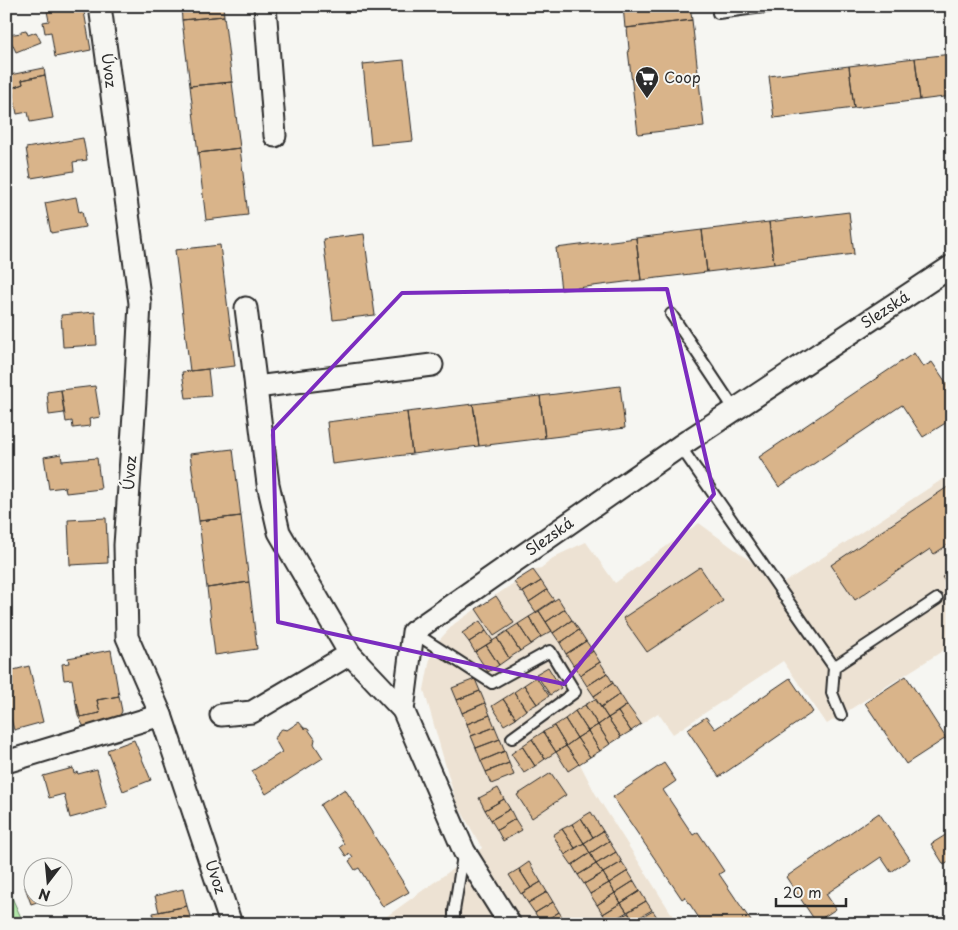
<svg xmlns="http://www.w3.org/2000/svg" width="958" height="930" font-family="'Playpen Sans',sans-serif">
<rect width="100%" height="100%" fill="#f6f6f2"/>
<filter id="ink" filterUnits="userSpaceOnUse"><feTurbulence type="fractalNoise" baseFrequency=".02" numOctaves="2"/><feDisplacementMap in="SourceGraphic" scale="10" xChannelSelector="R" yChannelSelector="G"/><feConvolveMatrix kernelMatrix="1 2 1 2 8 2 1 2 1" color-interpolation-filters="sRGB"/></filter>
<g filter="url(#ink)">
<!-- built -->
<path fill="#ede2d3" d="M952 473V645L827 724 783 661 673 734 658 713 580 764 595 793 678 924H376L482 848 456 802 424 690 432 648 454 624 533 570 541 568 558 555 586 542 615 583 699 523 782 584Z"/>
<!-- green -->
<path fill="#b2e7a9" stroke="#6e896a" d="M8 889 24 924H6V890Z"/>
<!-- building -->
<path fill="#d9b48a" stroke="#2b2b2b" d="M46 6H83L91 50 55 57 51 32 45 33 43 22 49 21Z
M181 6H223L224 16 182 20Z
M623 6H690L692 20 625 28Z
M224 16 232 82 190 86 182 20Z
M692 20 704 126 638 134 628 50 629 49 627 28Z
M26 30 28 35 36 32 41 42 16 52 8 35 21 33V31Z
M952 54V96L920 100 915 58Z
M915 58 920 100 854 108 849 66Z
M404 60 413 141 371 145 363 64Z
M849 66 854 108 774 118 769 76Z
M44 68 45 75 22 80 23 84 12 88 13 95 6 96V72H8L10 75Z
M45 75 53 118 30 122 28 112 17 114 12 88 23 84 22 80Z
M232 82 240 148 198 153 190 86Z
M83 138 87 160 73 162 74 171 31 178 26 148Z
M240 148 248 215 206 220 198 153Z
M76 197 79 212 82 211 85 227 51 233 45 203Z
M849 212 854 254 774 264 769 222Z
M769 222 774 264 707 272 702 230Z
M702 230 707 272 641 280 636 238Z
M364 234 375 315 333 320 323 239Z
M636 238 641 280 561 290 556 248Z
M220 245 235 366 190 371 175 250Z
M95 312 97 345 63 347 61 315Z
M914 353 923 367 932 362 952 391V419L923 437 902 405 779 487 759 457Z
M208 369 211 396 186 398 182 372Z
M95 386 100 417 89 419 90 426 73 428 72 421 66 422 61 390Z
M620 386 625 428 545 438 540 396Z
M61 390 64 413 49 415 47 392Z
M540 396 545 438 479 446 473 404Z
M473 404 479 446 412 454 407 412Z
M407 412 412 454 332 464 327 422Z
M233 449 241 516 199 521 190 454Z
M61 454 62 461 97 458 101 489 66 493 65 487 49 489 44 457Z
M952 484V542L934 554 930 549 855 600 831 565Z
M241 516 249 582 207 588 199 521Z
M106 518 108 563 70 565 68 520Z
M700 567 723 601 647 652 623 618Z
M533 570 541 581 522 593 514 582Z
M952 571V592L942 577Z
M541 581 547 590 529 602 523 592Z
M249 582 257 649 215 655 207 588Z
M547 590 554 600 536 612 529 602Z
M496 596 514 623 494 636 476 609Z
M558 598 565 609 546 622 539 611Z
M565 609 572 620 553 633 546 622Z
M539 611 552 631 541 637 529 617Z
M529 617 541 637 531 644 518 624Z
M572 620 579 630 560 643 553 633Z
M480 621 486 631 469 642 462 633Z
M518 624 531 644 520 651 507 631Z
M579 630 586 641 566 654 560 643Z
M486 631 493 641 475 652 469 642Z
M507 631 520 651 509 658 497 638Z
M497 638 509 658 499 665 486 645Z
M586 641 593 651 573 665 566 654Z
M486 645 499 665 488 672 475 652Z
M111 650 119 696 97 700 100 713 80 717 77 703 76 704 72 679 64 680 62 664 69 663 68 658Z
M593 651 600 662 580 675 573 665Z
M600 662 607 673 587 686 580 675Z
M29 666 43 722 14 730 6 701V672Z
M548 667 561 688 550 695 536 674Z
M607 673 613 683 594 696 587 686Z
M906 676 946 738 906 764 865 703Z
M536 677 549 696 537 704 524 685Z
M790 678 813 712 719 777 688 731 689 728 706 717 715 729Z
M475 679 480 691 457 700 452 688Z
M613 683 620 694 601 707 594 696Z
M524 685 537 704 526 710 514 692Z
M480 691 485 703 462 713 457 700Z
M514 692 526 710 516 718 503 699Z
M620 694 627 705 608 718 601 707Z
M119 696 122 711 119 718 93 729 84 727 78 716 76 704 77 703 80 717 100 713 97 700Z
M503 699 516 718 504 725 492 706Z
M595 699 608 718 598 725 585 705Z
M485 703 490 715 467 724 462 713Z
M585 705 598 725 588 731 575 711Z
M627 705 641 724 631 731 618 712Z
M575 711 588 731 577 738 565 719Z
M618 712 631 731 621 737 608 718Z
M490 715 495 727 471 736 467 724Z
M608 718 621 737 610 744 598 725Z
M565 719 577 738 566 746 554 726Z
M299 722 304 728 308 729 315 739 314 744 323 758 266 794 252 771 282 752 274 738 277 736 278 732 282 729 287 730Z
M598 725 610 744 600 751 588 731Z
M554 726 566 746 556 752 543 732Z
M495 727 500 739 476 748 471 736Z
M588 731 600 751 590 757 577 738Z
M543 732 556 752 545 759 532 739Z
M577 738 590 757 579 764 566 746Z
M500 739 505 751 481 761 476 748Z
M532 739 545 759 535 766 522 746Z
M134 740 151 780 123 791 107 750Z
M522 746 535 766 524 773 511 754Z
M566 746 579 764 568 771 556 752Z
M505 751 509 763 486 772 481 761Z
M509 763 514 775 491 784 486 772Z
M664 763 676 781 663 790 693 835 698 832 724 871 719 874 753 924H703L685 897 682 899 613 797Z
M73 768 74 774 77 772 78 774 97 769 107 808 70 818 64 794 49 798 43 776Z
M551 773 566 795 532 818 517 795Z
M498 788 504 799 485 810 479 798Z
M345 789 409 892 383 907 359 868 355 870 349 861 353 858 350 854 346 856 340 847 344 844 320 805Z
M504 799 510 809 491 820 485 810Z
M510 809 515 819 497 830 491 820Z
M591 812 603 831 593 837 581 818Z
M879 813 910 859 891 872 881 857 826 894 836 909 816 922 786 877Z
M581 818 593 837 584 843 572 824Z
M515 819 522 830 503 841 497 830Z
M572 824 584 843 575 848 562 829Z
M562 829 575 848 565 855 553 835Z
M603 831 609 841 590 853 584 843Z
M952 831V860L944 865 931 844Z
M609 841 616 852 596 864 590 853Z
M584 843 590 853 572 865 565 855Z
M616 852 622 862 603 873 596 864Z
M590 853 596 864 578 875 572 865Z
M529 862 541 882 531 888 519 869Z
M622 862 628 871 609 883 603 873Z
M596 864 603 873 584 884 578 875Z
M519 869 531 888 521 894 509 875Z
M628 871 634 881 615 893 609 883Z
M64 872 70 890 62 893V873Z
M603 873 609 883 590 894 584 884Z
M634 881 640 891 621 903 615 893Z
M541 882 547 892 528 903 522 893Z
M609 883 615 893 597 905 590 894Z
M32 884V898H49L31 904 25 887Z
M183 889 187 906 159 912 155 896Z
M640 891 646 901 627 912 621 903Z
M547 892 553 902 535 913 528 903Z
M615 893 621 903 603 914 597 905Z
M646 901 652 910 633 921 628 912Z
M553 902 559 912 541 923 535 913Z
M621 903 627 912 608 923 603 914Z
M187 906 192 924H155L153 913Z
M653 911 659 920 652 924H635L634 922Z
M559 912 565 921 562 924H541Z
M628 913 634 922 632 924H610Z"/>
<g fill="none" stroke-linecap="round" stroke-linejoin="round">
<!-- lane casing -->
<g stroke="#2b2b2b" stroke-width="14">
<path id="lane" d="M718 13 772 6
M671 314 735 410
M680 446 834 667 832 693 841 715
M413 632 492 683 550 651 575 692 512 738
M834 667 937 599
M454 924V911L463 856"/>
</g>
<!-- street casing -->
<g stroke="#2b2b2b" stroke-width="25">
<g id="street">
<path id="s1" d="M100 6 140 303 135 400 125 545 127 637 161 715 231 924"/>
<path d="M265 6 275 136"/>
<path d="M246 308 268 484 279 532 350 654 403 710"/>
<path d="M256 387 432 365"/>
<path d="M221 715 252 712 350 654"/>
<path d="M6 762 161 715"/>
<path id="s2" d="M510 924 464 851 403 710 413 632 680 446 952 266"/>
</g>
</g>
<!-- lane -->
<use href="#lane" stroke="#f6f6f2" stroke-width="10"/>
<!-- street -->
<use href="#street" stroke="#f6f6f2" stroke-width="21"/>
</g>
</g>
<!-- marked area -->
<path fill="none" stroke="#7b2cbf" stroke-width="4" stroke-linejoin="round" d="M667 289 714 494 564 684 278 622 273 430 402 293Z"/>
<!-- icons -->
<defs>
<g id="supermarket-pin" transform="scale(1.25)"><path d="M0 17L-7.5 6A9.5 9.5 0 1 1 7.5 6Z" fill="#2b2b2b" stroke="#f6f6f2"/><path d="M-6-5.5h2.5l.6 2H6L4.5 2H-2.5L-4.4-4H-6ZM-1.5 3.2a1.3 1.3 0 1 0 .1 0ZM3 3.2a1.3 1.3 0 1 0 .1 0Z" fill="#fff"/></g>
</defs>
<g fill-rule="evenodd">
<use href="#supermarket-pin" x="647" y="78"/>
</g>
<g text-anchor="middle" stroke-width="4" stroke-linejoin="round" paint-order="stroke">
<!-- street labels -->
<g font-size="15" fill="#2b2b2b" stroke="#f6f6f2">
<text dy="5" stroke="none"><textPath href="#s1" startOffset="65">Úvoz</textPath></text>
<text dy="5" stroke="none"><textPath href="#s2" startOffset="890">Slezská</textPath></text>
<text transform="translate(130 473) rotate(-86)" y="5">Úvoz</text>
<text dy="5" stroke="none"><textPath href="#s2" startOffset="485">Slezská</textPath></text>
<text dy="5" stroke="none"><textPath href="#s1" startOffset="890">Úvoz</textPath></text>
</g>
<!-- poi labels -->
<g font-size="15" fill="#2b2b2b" stroke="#f6f6f2" text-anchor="start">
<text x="664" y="83">Coop</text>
</g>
</g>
<!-- margin -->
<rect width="958" height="930" fill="none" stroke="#f6f6f2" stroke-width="25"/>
<rect x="12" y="12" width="933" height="905" fill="none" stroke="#2b2b2b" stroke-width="2" filter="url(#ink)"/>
<!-- north arrow -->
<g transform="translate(48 882) rotate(196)"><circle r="24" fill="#f6f6f2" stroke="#a5a5a2"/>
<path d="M0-4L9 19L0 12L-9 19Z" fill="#2b2b2b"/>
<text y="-8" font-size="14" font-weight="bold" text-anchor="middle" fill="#2b2b2b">N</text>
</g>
<!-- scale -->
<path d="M776 898v8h70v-8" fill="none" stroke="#2b2b2b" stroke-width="2.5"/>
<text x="783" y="898" font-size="15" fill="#2b2b2b" stroke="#f6f6f2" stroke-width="4" paint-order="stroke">20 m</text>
</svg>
